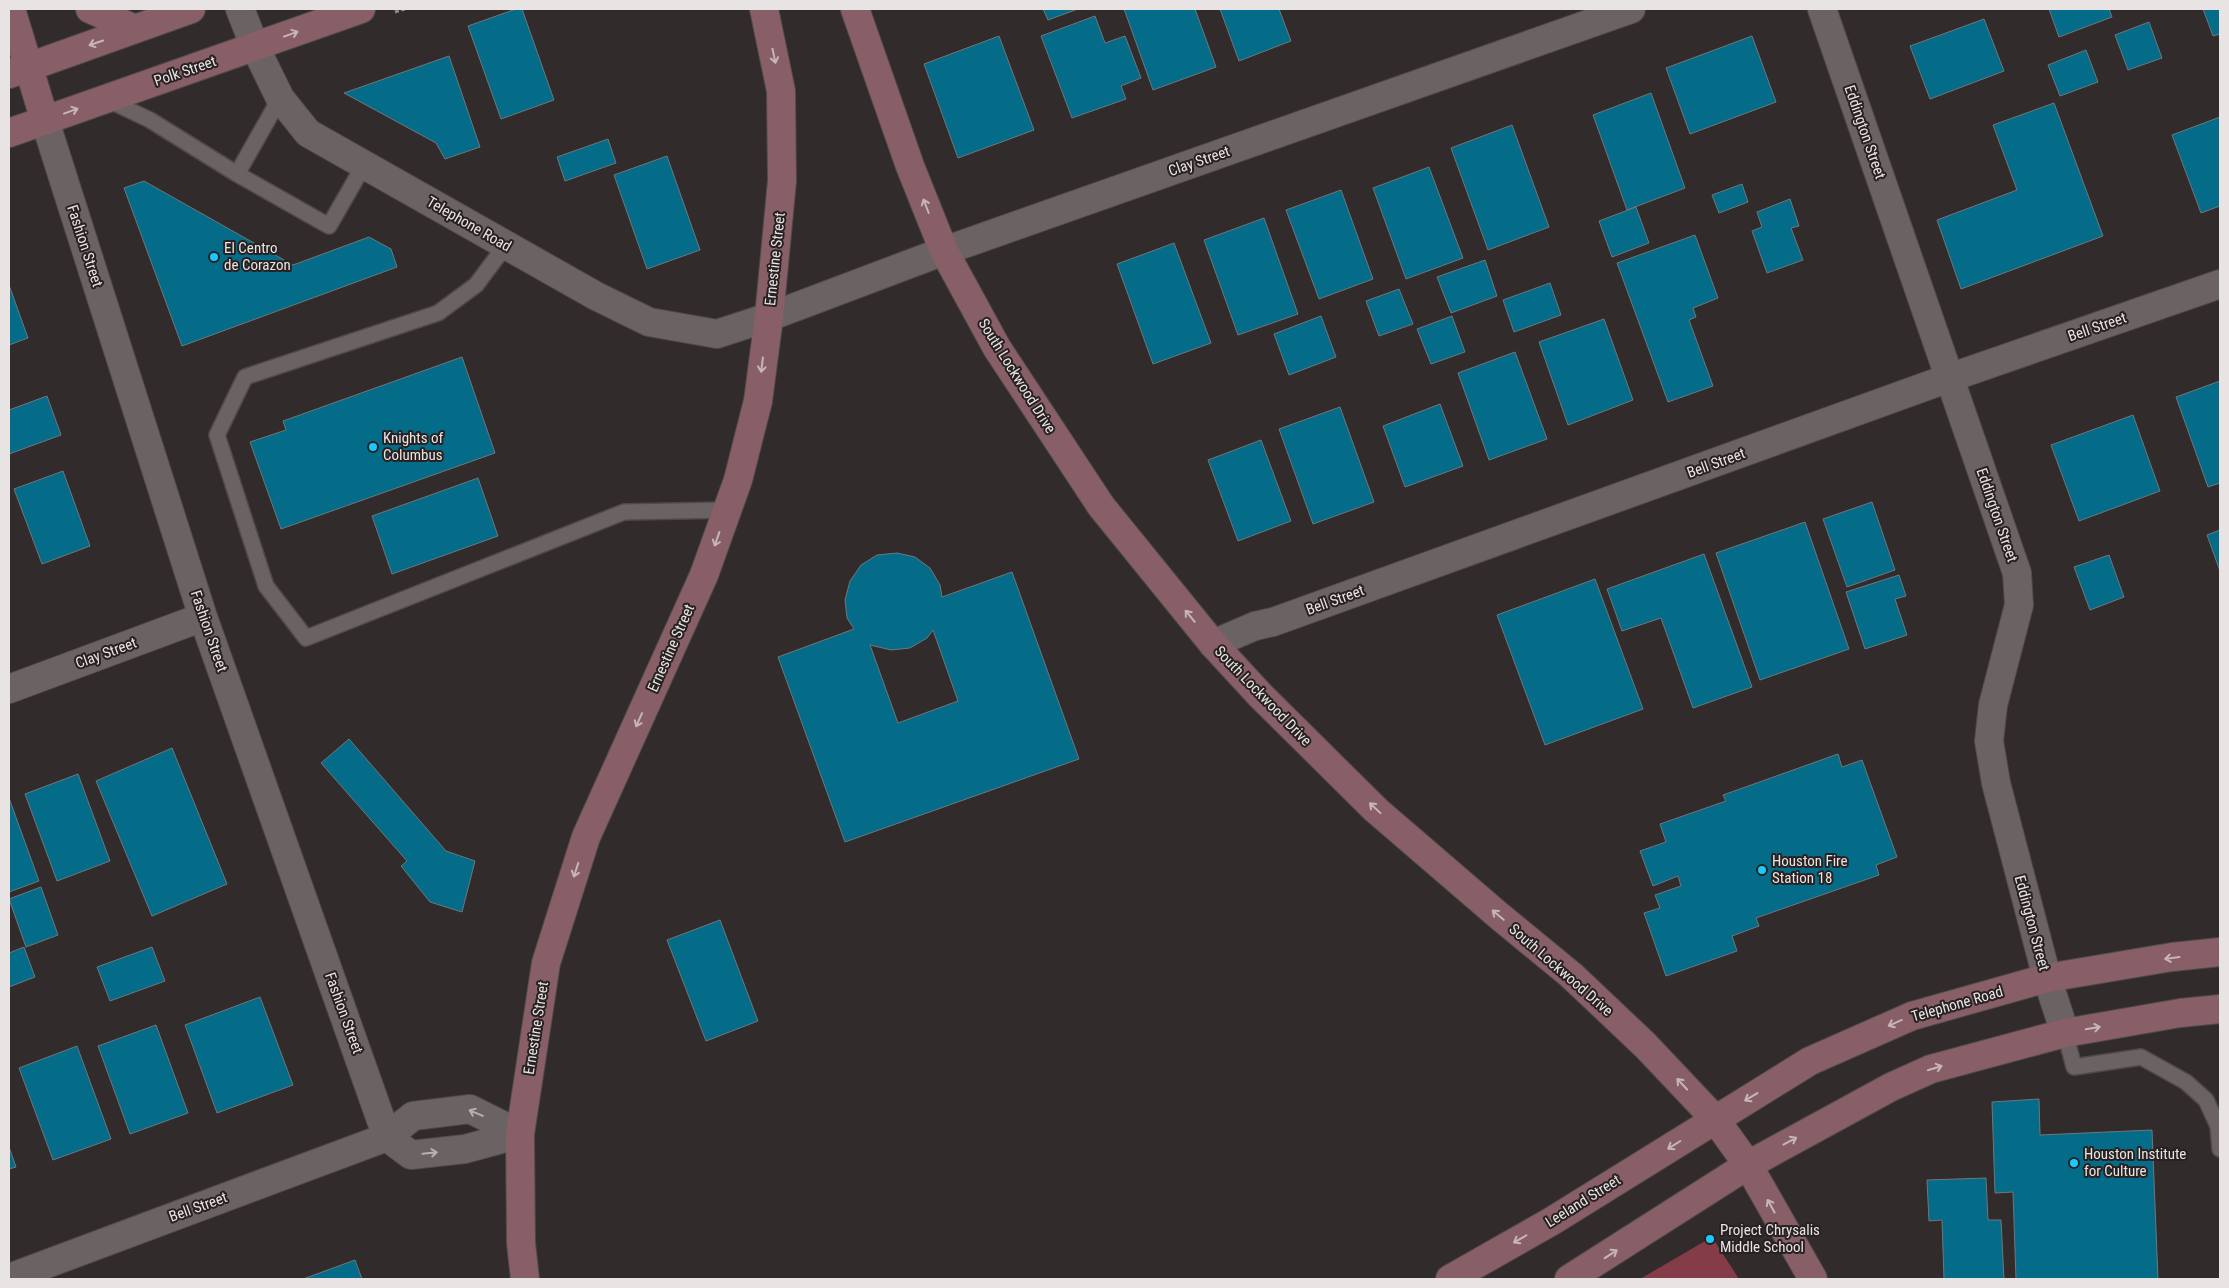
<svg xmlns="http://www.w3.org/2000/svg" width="2229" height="1288" font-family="'Roboto Condensed',sans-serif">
<rect width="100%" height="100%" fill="#322b2b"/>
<!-- green -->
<path fill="#833c48" d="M1712 1237 1739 1279H1640Z"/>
<!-- building -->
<path fill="#046c89" stroke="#6f777b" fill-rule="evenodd" d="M516 9H522L554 100 501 119 468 26Z
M1043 9H1078L1048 20Z
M1124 9H1195L1216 67 1153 90Z
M1220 9H1279L1291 41 1239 61Z
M2049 9H2109L2112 17 2059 37Z
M2203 9H2220V34L2213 36Z
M1095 16 1105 43 1125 36 1141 78 1121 86 1126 99 1072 118 1041 36Z
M1984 19 2004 71 1930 99 1910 46Z
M2149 22 2162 58 2128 70 2115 35Z
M999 36 1034 130 958 158 924 64Z
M1752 36 1776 102 1690 134 1666 68Z
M2086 50 2098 82 2060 96 2048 65Z
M449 56 480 147 445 159 436 143 344 93Z
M1651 93 1685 188 1627 210 1593 115Z
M2054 103 2103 236 1961 289 1937 220 2017 190 1993 125Z
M2220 117V206L2201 213 2172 135Z
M1512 125 1549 227 1488 250 1451 148Z
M608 139 616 163 565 181 557 157Z
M667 156 700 250 647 269 614 175Z
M1429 167 1463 258 1406 279 1373 188Z
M144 181 293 265 369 237 391 249 397 267 182 346 124 188Z
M1742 184 1748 202 1719 213 1712 195Z
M1341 190 1373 279 1319 299 1286 210Z
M1790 199 1799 226 1791 228 1803 260 1767 273 1752 231 1762 227 1757 212Z
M1636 207 1649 243 1612 257 1599 221Z
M1264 218 1298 314 1238 335 1204 240Z
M1695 235 1718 298 1693 308 1696 317 1689 320 1713 386 1668 402 1617 263Z
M1174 243 1211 343 1153 364 1117 264Z
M1485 260 1497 296 1451 313 1437 277Z
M1550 283 1561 315 1514 332 1503 300Z
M9 285 28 338 9 345Z
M1399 289 1413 324 1379 336 1366 301Z
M1321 316 1336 357 1289 375 1274 334Z
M1452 316 1465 352 1431 364 1417 329Z
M1604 319 1633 400 1568 425 1539 342Z
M1515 352 1547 439 1489 460 1458 373Z
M462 357 495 453 281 529 250 442 286 430 283 421Z
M2220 381V483L2208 487 2176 397Z
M47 396 61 435 9 454V410Z
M1440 404 1463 466 1405 487 1383 426Z
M1340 407 1374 502 1313 524 1279 429Z
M2133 415 2160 491 2079 521 2051 445Z
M1261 440 1291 521 1238 541 1208 460Z
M63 471 90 546 42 564 14 489Z
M478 478 498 536 392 574 372 516Z
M1872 502 1895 570 1847 587 1823 519Z
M1805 522 1849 649 1760 680 1716 553Z
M2220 530V571L2207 535Z
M897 553 915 557 930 568 940 585 942 597 1012 572 1079 759 845 842 778 657 854 629 847 618 845 600 850 581 861 565 877 555ZM933 630 958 701 898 723 870 645 891 650 910 648 927 638Z
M1704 554 1752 687 1693 708 1661 618 1622 631 1607 589Z
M2109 555 2124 597 2090 610 2074 567Z
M1899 575 1906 596 1895 599 1907 635 1865 649 1846 592Z
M1595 579 1643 709 1545 745 1497 615Z
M349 739 446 851 475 861 462 912 430 902 401 866 407 861 321 763Z
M172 748 227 884 152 916 96 781Z
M1838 754 1842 767 1862 760 1897 857 1876 865 1879 875 1756 918 1759 926 1732 936 1737 951 1666 976 1644 913 1660 908 1655 895 1681 886 1678 876 1653 886 1640 851 1666 842 1660 824 1726 801 1723 795Z
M78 774 110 861 57 881 25 794Z
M9 798 39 881 9 892Z
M41 887 58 935 26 947 9 899Z
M720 920 758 1021 706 1041 667 940Z
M24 947 35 977 9 987V953Z
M152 947 165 981 110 1001 97 967Z
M260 997 293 1085 217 1113 185 1025Z
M156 1025 188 1113 130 1134 98 1046Z
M77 1046 111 1139 53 1160 19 1068Z
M2039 1099 2040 1135 2152 1130 2158 1279H2016L2013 1192 1995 1193 1992 1102Z
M9 1147 16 1167 9 1169Z
M1986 1178 1988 1220H2001L2004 1279H1944L1942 1220 1929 1221 1927 1180Z
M355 1260 362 1279H303Z"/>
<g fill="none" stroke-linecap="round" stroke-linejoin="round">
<!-- lane casing -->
<g stroke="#50494a" stroke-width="18">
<path id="lane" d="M106 99 150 120 237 174 329 226 364 165
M237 174 280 98
M506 245 476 285 438 313 245 377 217 435 266 586 306 638 624 512 727 510
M2065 1033 2074 1067 2141 1057 2186 1082 2206 1100 2218 1126 2220 1149"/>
</g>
<!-- street casing -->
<g stroke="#50494a" stroke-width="30">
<path id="street" d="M240 9 255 47 280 98 308 133 596 296 649 322 717 334 769 317 944 251 1631 9
M1822 9 2017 573 2019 605 1993 705 1989 741 1996 783 2047 978 2065 1033
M45 121 203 617 387 1137
M1213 644 1255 626 1273 622 1949 378 2220 284
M9 689 203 617
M387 1137 411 1155 465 1149 520 1134
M9 1278 387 1137 413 1116 470 1109 520 1134"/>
</g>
<!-- secondary casing -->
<g stroke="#50494a" stroke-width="30">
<path id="secondary" d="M11 9 45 121
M90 9 135 29
M855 9 910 166 944 251 997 348 1101 506 1213 644 1260 695 1376 810 1498 915 1571 975 1645 1045 1715 1119 1748 1165 1813 1279
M9 74 191 9
M9 133 361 9
M525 1279 521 1243 520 1134 546 963 586 837 704 575 738 480 758 401 769 317 782 181 781 91 764 9
M1450 1279 1552 1221 1810 1061 1912 1016 2047 978 2172 957 2220 952
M1569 1279 1748 1165 1891 1087 1931 1069 2065 1033 2180 1013 2220 1009"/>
</g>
<!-- path -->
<path stroke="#908a8a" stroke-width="3" stroke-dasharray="4 2.5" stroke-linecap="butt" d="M395 12 405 9"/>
<!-- lane -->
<use href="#lane" stroke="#6b6363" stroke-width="15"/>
<!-- street -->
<use href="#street" stroke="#6b6363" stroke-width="28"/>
<!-- secondary -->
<use href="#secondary" stroke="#885f66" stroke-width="28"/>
</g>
<!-- one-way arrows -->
<defs><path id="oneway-shaft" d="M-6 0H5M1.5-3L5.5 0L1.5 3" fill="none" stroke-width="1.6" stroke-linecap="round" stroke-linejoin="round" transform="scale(1.25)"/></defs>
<g stroke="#c7b5b8">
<use href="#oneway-shaft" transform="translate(291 34) rotate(-20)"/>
<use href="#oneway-shaft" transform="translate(96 43) rotate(161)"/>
<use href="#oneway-shaft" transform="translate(774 56) rotate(78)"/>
<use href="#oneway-shaft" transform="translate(71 111) rotate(-20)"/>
<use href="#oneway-shaft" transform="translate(926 206) rotate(-111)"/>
<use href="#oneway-shaft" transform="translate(762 365) rotate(97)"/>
<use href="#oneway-shaft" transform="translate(717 539) rotate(109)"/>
<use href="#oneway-shaft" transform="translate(1190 616) rotate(-129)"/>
<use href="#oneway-shaft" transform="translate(639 720) rotate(114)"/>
<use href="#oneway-shaft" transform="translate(1375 808) rotate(-137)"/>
<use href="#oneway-shaft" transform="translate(576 870) rotate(108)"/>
<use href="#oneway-shaft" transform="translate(1498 915) rotate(-140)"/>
<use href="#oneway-shaft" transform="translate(2172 958) rotate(172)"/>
<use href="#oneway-shaft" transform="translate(1895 1023) rotate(156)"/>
<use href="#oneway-shaft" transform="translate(2093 1028) rotate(-10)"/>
<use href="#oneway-shaft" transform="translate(1935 1068) rotate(-17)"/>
<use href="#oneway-shaft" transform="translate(1682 1084) rotate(-133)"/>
<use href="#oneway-shaft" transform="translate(1751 1097) rotate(149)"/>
<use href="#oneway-shaft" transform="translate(1790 1141) rotate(-28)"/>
<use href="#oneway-shaft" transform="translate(1674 1145) rotate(148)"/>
<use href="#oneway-shaft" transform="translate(1771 1206) rotate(-119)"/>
<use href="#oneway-shaft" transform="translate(1520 1239) rotate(150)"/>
<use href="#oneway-shaft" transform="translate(1611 1254) rotate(-33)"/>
</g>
<g stroke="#b7b0b0">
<use href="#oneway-shaft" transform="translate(476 1113) rotate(-157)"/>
<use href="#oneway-shaft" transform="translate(430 1153) rotate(-6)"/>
</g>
<!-- markers -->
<g fill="#1dc9fc" stroke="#282122" stroke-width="2">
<circle cx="214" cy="257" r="5"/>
<circle cx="373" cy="447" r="5"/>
<circle cx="1762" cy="870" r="5"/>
<circle cx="2074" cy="1163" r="5"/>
<circle cx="1710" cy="1239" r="5"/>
</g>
<g text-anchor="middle" stroke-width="4" stroke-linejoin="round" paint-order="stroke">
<!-- street labels -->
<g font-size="15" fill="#e9e4e4" stroke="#282122">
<text transform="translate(185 71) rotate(-19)" y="5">Polk Street</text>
<text transform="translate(1865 132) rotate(71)" y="5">Eddington Street</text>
<text transform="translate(1199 161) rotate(-19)" y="5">Clay Street</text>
<text transform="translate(469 224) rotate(30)" y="5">Telephone Road</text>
<text transform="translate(85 246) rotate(72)" y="5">Fashion Street</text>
<text transform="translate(775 259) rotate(-84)" y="5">Ernestine Street</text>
<text transform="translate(2097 327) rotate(-19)" y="5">Bell Street</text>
<text transform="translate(1017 376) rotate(58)" y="5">South Lockwood Drive</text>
<text transform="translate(1716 463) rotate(-20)" y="5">Bell Street</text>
<text transform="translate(1997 515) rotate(71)" y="5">Eddington Street</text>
<text transform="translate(1335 600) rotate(-20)" y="5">Bell Street</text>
<text transform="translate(209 631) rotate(71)" y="5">Fashion Street</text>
<text transform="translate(671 648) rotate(-66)" y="5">Ernestine Street</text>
<text transform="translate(106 653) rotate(-20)" y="5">Clay Street</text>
<text transform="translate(1263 696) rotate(46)" y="5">South Lockwood Drive</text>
<text transform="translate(2032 923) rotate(75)" y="5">Eddington Street</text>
<text transform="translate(1561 970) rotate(41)" y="5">South Lockwood Drive</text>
<text transform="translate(1957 1004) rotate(-16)" y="5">Telephone Road</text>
<text transform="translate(344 1013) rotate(70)" y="5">Fashion Street</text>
<text transform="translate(536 1028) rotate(-81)" y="5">Ernestine Street</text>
<text transform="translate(1583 1201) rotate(-32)" y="5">Leeland Street</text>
<text transform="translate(198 1207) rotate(-20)" y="5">Bell Street</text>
</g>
<!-- poi labels -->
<g font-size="15" fill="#e9e4e4" stroke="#282122" text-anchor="start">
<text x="224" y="253">El Centro<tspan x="224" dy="17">de Corazon</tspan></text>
<text x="383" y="443">Knights of<tspan x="383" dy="17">Columbus</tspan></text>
<text x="1772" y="866">Houston Fire<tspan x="1772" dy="17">Station 18</tspan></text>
<text x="2084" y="1159">Houston Institute<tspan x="2084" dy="17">for Culture</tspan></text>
<text x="1720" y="1235">Project Chrysalis<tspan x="1720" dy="17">Middle School</tspan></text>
</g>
</g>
<!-- border -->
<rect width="2229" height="1288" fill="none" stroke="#e9e4e4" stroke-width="20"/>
</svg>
